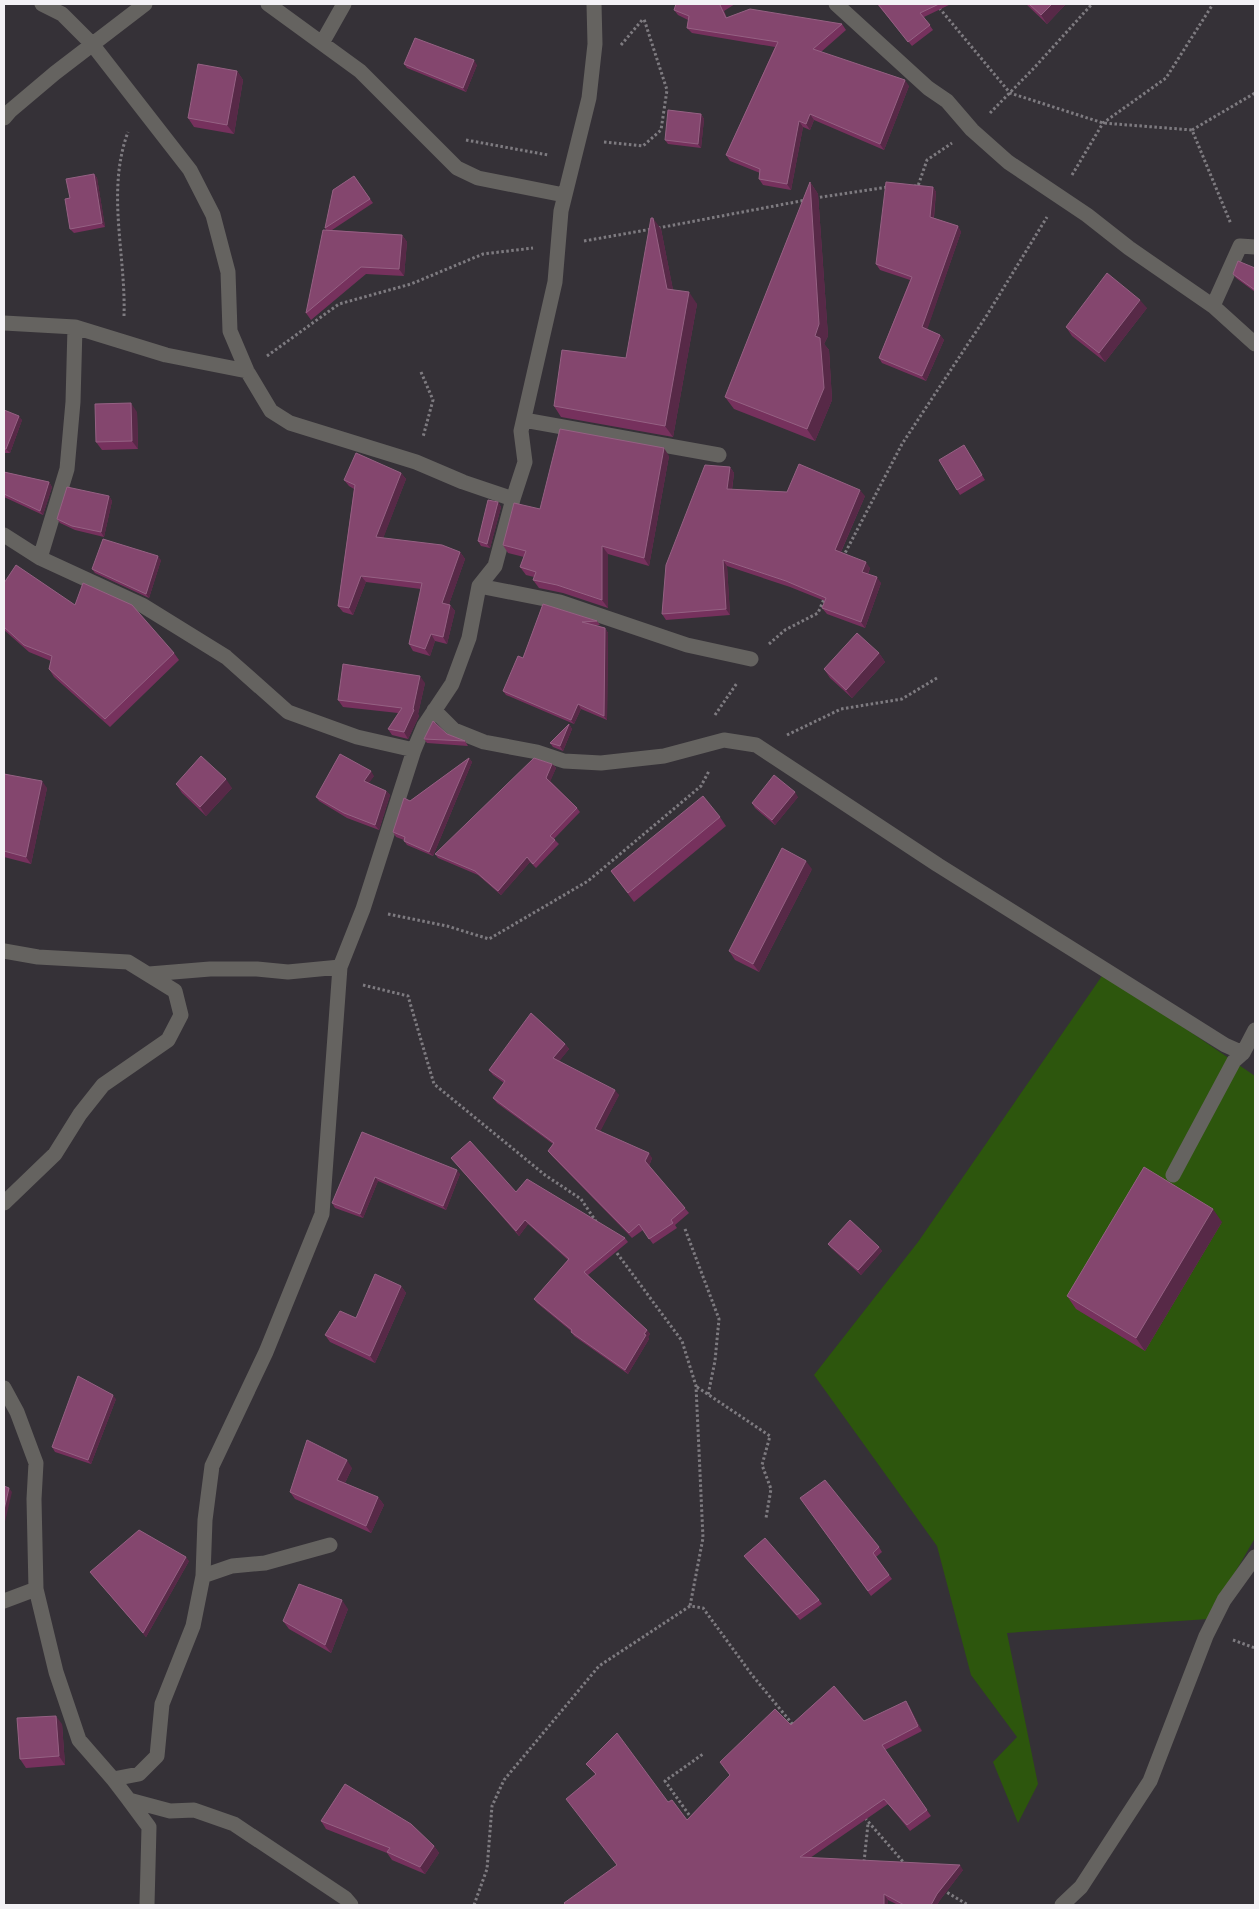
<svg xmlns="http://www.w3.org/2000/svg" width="1259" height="1909" font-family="'Archivo Narrow',sans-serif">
<rect width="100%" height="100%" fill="#353137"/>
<!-- green -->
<path fill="#2d560d" d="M1104 973 1255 1076V1538L1208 1619 1007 1633 1038 1784 1018 1823 993 1762 1017 1737 971 1675 937 1546 814 1375 918 1242Z"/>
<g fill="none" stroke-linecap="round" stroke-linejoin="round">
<!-- path -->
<path stroke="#7e7b80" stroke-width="3" stroke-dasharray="2.5 2.5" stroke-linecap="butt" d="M936 4 1010 93 1103 123 1192 130 1231 224
M621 45 643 19
M990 113 1034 68 1092 4
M1192 130 1255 93
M466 140 548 155
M604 142 643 146 661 130 667 90 644 19
M1072 175 1103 123 1166 78 1213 4
M914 186H918L927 160 952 143
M815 198 888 187
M658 228 806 200
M584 241 652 229
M124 316C126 255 106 191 128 132
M267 356 339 304 411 284 483 254 533 248
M421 372 433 400 423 437
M843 557 902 444 987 315 1047 217
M769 644 785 630 818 613 824 599
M715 715 737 683
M787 735 841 709 902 699 937 678
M388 914 447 926 489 939 588 881 701 786 709 771
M363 985 408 996 434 1084 545 1175 581 1199 597 1223
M685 1229 719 1319 715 1361 708 1395
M614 1249 682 1341 696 1386 703 1538 690 1606
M697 1387 770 1436 762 1465 771 1489 766 1518
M1233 1640 1255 1648
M865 1818 905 1864
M692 1819 665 1781 703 1754
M864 1862 868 1824
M943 1890 968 1905
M474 1905 487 1869 492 1806 504 1780 599 1666 690 1606 703 1608 752 1675 794 1726"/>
<!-- minor -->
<path stroke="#656360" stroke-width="15" d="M42 4 62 14 92 44 190 170 213 215 228 272 230 331 247 371 271 411 290 423 416 462 463 482 513 499
M268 4 360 71 457 168 478 178 564 195
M836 4 928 88 947 101 972 130 1008 162 1087 215 1129 248 1213 306 1255 344
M322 43 344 4
M4 118 10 111 55 73 145 4
M1213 306 1240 246 1255 247
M4 323 75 327 166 355 247 371
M524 420 719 455
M4 535 40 558 142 605 226 657 288 712 357 737 414 750
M40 558 67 469 73 402 75 327
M479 586 560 602 687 645 751 659
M434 710 454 730 484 742 537 752 564 761 601 763 664 756 724 740 756 745 938 865 1225 1045 1243 1053 1255 1030
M4 951 38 957 128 962 175 991 181 1015 168 1040 103 1085 80 1114 55 1154 4 1203
M149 974 210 969H257L288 972 340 967
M1173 1175 1234 1061 1243 1053
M4 1388 17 1412 36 1463 34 1499 36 1589 56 1672 79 1740 113 1779 139 1774 157 1756 162 1704 193 1626 203 1576
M330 1545 265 1563 232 1566 203 1576 205 1520 212 1466 266 1352 322 1214 340 967 363 909 414 750 424 726 452 684 469 638 479 586 495 566 513 499 525 462 521 431 555 282 561 211 589 98 595 44 594 4
M4 1601 36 1589
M113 1779 129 1800 170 1811 194 1810 234 1824 345 1898 351 1905
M129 1800 149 1827 147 1905
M1062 1905 1081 1887 1150 1781 1206 1636 1224 1600 1255 1557"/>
</g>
<!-- wall -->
<path fill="#76315d" d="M676 4H735L724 11 727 18 842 24 846 30 821 52 909 86 884 150 814 120 810 130 803 127 791 190 763 185 759 179 760 173 730 161 726 155 775 47 692 33 687 28 688 20 678 15 674 10Z
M877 4H951L924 17 933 30 912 46Z
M1026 4H1066L1047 24Z
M404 64 477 65 466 92 407 68Z
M237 71 243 80 234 134 194 127 188 118Z
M701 114 704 119 701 148 668 144 665 140Z
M94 174 97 178 105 227 74 233 70 229V198Z
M354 176 373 203 332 230 402 235 407 242 404 276 366 274 311 320 306 313 326 230 325 228Z
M810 182 818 194 828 336 824 344 829 350 832 400 815 441 734 409 725 397Z
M933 187 936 192 934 218 958 226 961 232 927 329 940 335 944 340 926 381 882 363 879 358 910 280 880 270 876 264Z
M661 229 673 290 697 304 673 437 561 417 554 406 626 358Z
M1255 268V292L1236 278 1233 274Z
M1147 308 1105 362 1072 336 1066 327Z
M4 410 22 420 10 453H4Z
M137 412 138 449 102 450 96 442Z
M964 445 985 480 960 495 957 490Z
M669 456 649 566 608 554V608L563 593 539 588 533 580 534 577 526 575 520 567 524 557 508 553 503 545 540 509Z
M730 467 734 473 732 490 865 496 841 552 870 568 868 574 881 583 865 628 827 614 822 608 825 601 790 587 727 566 730 615 666 620 662 614Z
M4 472 49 482 52 487 43 515 4 497Z
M401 473 406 479 383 538 460 552 465 559 449 604 450 605 455 611 447 644 435 641 430 656 413 651 409 644 421 589 366 582 353 615 343 612 338 606 354 489 349 486 344 480Z
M109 496 112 501 104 537 75 530 60 523 57 519Z
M498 502 501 507 490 548 481 546 478 541Z
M161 560 149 598 95 573 92 569Z
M4 583 75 605 174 653 179 660 110 727 54 677 49 669 51 661 29 652 4 630Z
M543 604 597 621 600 625 595 626 605 628 608 633 607 720 581 709 574 724 506 695 503 691 523 658Z
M879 653 885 662 852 698 830 678 824 669Z
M425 683 418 714 419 716 408 739 392 735 388 729 398 713 343 707 338 700Z
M569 724 572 729 563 751 553 747 550 743Z
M447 734 465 741 468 746 427 743 424 739Z
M469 758 472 762 433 856 407 845 404 841V840L396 837 393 832 410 801Z
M552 764 556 768 550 781 577 808 580 812 554 839 559 844 536 868 530 862 501 895 478 875 438 858 435 854Z
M4 774 47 788 31 864 4 857Z
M374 776 368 783 386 791 390 795 379 830 347 818 319 801 316 797Z
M176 784 232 788 206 816 182 793Z
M798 797 775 825 755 808 752 803Z
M720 817 726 826 634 902 611 871Z
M812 869 759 972 735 960 729 951Z
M565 1044 569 1049 559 1061 619 1095 600 1131 652 1158 649 1166 689 1213 675 1225 677 1228 653 1244 643 1230 632 1238 552 1156 548 1151 553 1144 497 1103 493 1098 504 1083 493 1075 489 1070Z
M362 1132 460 1174 446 1210 378 1181 363 1218 335 1208 332 1203Z
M451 1158 516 1192 625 1238 628 1242 588 1275 647 1330 650 1334 648 1337 649 1339 628 1374 574 1336 571 1331 537 1303 534 1299 568 1260 528 1224 519 1236Z
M1222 1222 1145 1351 1076 1309 1067 1296Z
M828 1244 879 1247 882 1251 861 1275 831 1248Z
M401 1286 406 1293 375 1363 330 1342 325 1335 356 1318Z
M116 1399 91 1464 55 1452 52 1447Z
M352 1468 345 1483 378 1497 384 1505 371 1533 295 1499 290 1492Z
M800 1498 879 1547 882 1552 876 1557 892 1579 871 1596Z
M744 1556 819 1600 822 1604 800 1620Z
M189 1561 146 1637 90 1572Z
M348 1609 331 1653 289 1629 283 1621Z
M909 1706 922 1731 885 1750 931 1816 910 1831 888 1804 810 1858 963 1870 940 1900 937 1905H898L888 1900 617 1865 595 1774 586 1764 668 1802 687 1820 791 1725 864 1721Z
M62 1724 65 1765 26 1768 20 1759Z
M321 1821 434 1846 439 1853 425 1874 392 1860 387 1853 326 1829Z"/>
<!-- shaded-wall -->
<path fill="#572947" d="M1052 4H1066L1047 24 1041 15Z
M474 60 477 65 466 92 463 88Z
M237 71 243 80 234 134 227 125Z
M905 80 909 86 884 150 880 144Z
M701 114 704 119 701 148 698 144Z
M810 114 814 120 810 130 806 124Z
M799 121 803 127 791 190 787 184Z
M94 174 97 178 105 227 102 223Z
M810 182 818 194 828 336 824 344 829 350 832 400 815 441 807 429 815 336Z
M933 187 936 192 933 222 930 217Z
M653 218 661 229 675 300 667 289Z
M958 226 961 232 926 333 922 327Z
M402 235 407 242 404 276 399 269Z
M689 292 697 304 673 437 665 426Z
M1140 300 1147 308 1105 362 1099 353Z
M940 335 944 340 926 381 922 376Z
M131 403 137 412 138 449 132 441Z
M19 416 22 420 10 453 6 449Z
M664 448 669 456 649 566 644 558Z
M730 467 734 473 731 495 727 489Z
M401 473 406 479 381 544 376 537Z
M49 482 52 487 43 515 40 511Z
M860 490 865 496 839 556 835 550Z
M109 496 112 501 104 537 101 532Z
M498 502 501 507 490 548 487 544Z
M602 546 608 554V608L602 600Z
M460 552 465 559 447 610 442 603Z
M158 556 161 560 149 598 146 594Z
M723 560 727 566 730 615 726 609Z
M866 562 870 568 866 577 862 572Z
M361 576 366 582 353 615 349 608Z
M877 577 881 583 865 628 861 622Z
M450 605 455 611 447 644 443 637Z
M605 628 608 633 607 720 604 716Z
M431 634 435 641 430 656 425 649Z
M879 653 885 662 852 698 846 690Z
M420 676 425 683 418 714 419 716 408 739 404 732 413 709Z
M578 704 581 709 574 724 571 720Z
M569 724 572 729 563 751 560 746Z
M469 758 472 762 433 856 429 852Z
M552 764 556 768 550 782 546 778Z
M371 771 374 776 367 786 364 781Z
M226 779 232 788 206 816 200 807Z
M42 781 47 788 31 864 26 857Z
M386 791 390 795 379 830 375 825Z
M795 792 798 797 775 825 772 820Z
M527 857 530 862 501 895 498 891Z
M806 861 812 869 759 972 753 964Z
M565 1044 569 1049 557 1064 553 1058Z
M615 1090 619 1095 599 1134 595 1129Z
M649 1153 652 1158 649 1166 645 1161Z
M457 1170 460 1174 446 1210 443 1206Z
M375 1177 378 1181 363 1218 360 1214Z
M1213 1209 1222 1222 1145 1351 1136 1338Z
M525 1220 528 1224 519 1236 516 1231Z
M879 1247 882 1251 861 1275 858 1270Z
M401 1286 406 1293 375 1363 370 1356Z
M647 1330 650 1334 648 1337 649 1339 628 1374 625 1370Z
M113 1395 116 1399 91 1464 88 1460Z
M347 1460 352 1468 343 1487 337 1480Z
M9 1488 12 1492 4 1526V1510Z
M378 1497 384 1505 371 1533 366 1526Z
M186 1557 189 1561 146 1637 143 1633Z
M342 1600 348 1609 331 1653 325 1645Z
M906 1701 909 1706 922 1731 918 1726Z
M56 1716 62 1724 65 1765 59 1756Z
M434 1846 439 1853 425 1874 420 1867Z
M960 1865 963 1870 940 1900 937 1905H931L937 1894Z
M884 1894 888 1900V1905H884Z"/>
<!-- building -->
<path fill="#84466e" stroke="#956183" d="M676 4H722L720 5 726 18 750 9 842 24 813 49 905 80 880 144 810 114 806 124 799 121 787 184 759 179 760 169 726 155 778 42 687 28 689 16 674 10Z
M878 4H939L920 13 930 25 908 42Z
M1029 4H1052L1041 15Z
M415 38 474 60 463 88 404 64Z
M198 64 237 71 227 125 188 118Z
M668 110 701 114 698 144 665 140Z
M94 174 102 223 70 229 65 199 70 198 66 179Z
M354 176 370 199 325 228 333 190Z
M810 182 819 324 815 336 820 338 824 388 807 429 725 397Z
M886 182 933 187 930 217 958 226 922 327 940 335 922 376 879 358 912 277 876 264Z
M651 218H653L667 289 689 292 665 426 554 406 562 350 626 358Z
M323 230 402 235 399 269 361 267 306 313Z
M1238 261 1255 268V290L1233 274Z
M1107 273 1140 300 1099 353 1066 327Z
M131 403 132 441 96 442 95 404Z
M4 410 19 416 6 449H4Z
M560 429 664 448 644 558 602 546V600L557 585 533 580 536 572 520 567 526 551 503 545 514 503 540 509Z
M964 445 982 475 957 490 939 460Z
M356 453 401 473 376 537 442 545 460 552 442 603 450 605 443 637 431 634 425 649 409 644 422 583 361 576 349 608 338 606 355 485 344 480Z
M799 464 860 490 835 550 866 562 862 572 877 577 861 622 822 608 826 598 786 581 723 560 726 609 662 614 666 565 705 465 730 467 727 489 787 492Z
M4 472 49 482 40 511 4 494Z
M67 487 109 496 101 532 72 526 57 519Z
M488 500 498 502 487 544 478 541Z
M103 539 158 556 146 594 92 569Z
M16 565 75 605 83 583 132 605 174 653 105 719 49 669 52 656 24 645 4 627V583Z
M543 604 597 621 582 622 605 628 604 716 578 704 571 720 503 691 518 656 523 658Z
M857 633 879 653 846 690 824 669Z
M343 664 420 676 413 709 414 710 404 732 388 729 402 708 338 700Z
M433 721 447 734 465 741 424 739Z
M569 724 560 746 550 743Z
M340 754 371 771 364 781 386 791 375 825 344 813 316 797Z
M201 756 226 779 200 807 176 784Z
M469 758 429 852 404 841 405 837 393 832 404 798 410 801Z
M534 758 552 764 546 778 577 808 550 836 555 840 533 864 527 857 498 891 475 871 435 854Z
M4 774 42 781 26 857 4 851Z
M774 775 795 792 772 820 752 803Z
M703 796 720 817 628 893 611 871Z
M782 848 806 861 753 964 729 951Z
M531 1013 565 1044 553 1058 615 1090 595 1129 649 1153 645 1161 685 1208 671 1220 673 1223 649 1239 639 1224 629 1233 548 1151 554 1143 493 1098 505 1081 489 1070Z
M362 1132 457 1170 443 1206 375 1177 360 1214 332 1203Z
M470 1141 516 1192 527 1179 625 1238 584 1272 647 1330 644 1334 646 1335 625 1370 571 1332 572 1330 534 1299 569 1259 525 1220 516 1231 451 1158Z
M1144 1167 1213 1209 1136 1338 1067 1296Z
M850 1220 879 1247 858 1270 828 1244Z
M375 1274 401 1286 370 1356 325 1335 340 1311 356 1318Z
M78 1376 113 1395 88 1460 52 1447Z
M307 1440 347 1460 337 1480 378 1497 366 1526 290 1492Z
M825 1480 879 1547 873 1553 889 1575 868 1591 800 1498Z
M4 1486 9 1488 4 1510Z
M139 1530 186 1557 143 1633 90 1572Z
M765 1538 819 1600 797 1615 744 1556Z
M299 1584 342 1600 325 1645 283 1621Z
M834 1686 864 1721 906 1701 918 1726 882 1745 927 1810 907 1825 884 1799 800 1857 960 1865 937 1894 931 1905H904L884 1894V1905H566L564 1903 617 1865 566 1799 596 1774 586 1764 617 1733 668 1802 672 1800 687 1820 730 1775 720 1762 775 1709 791 1725Z
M56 1716 59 1756 20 1759 17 1718Z
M345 1784 411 1824 434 1846 420 1867 387 1852 390 1848 321 1821Z"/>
<!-- border -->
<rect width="1259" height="1909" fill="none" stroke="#f3f1f5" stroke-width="10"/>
</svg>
